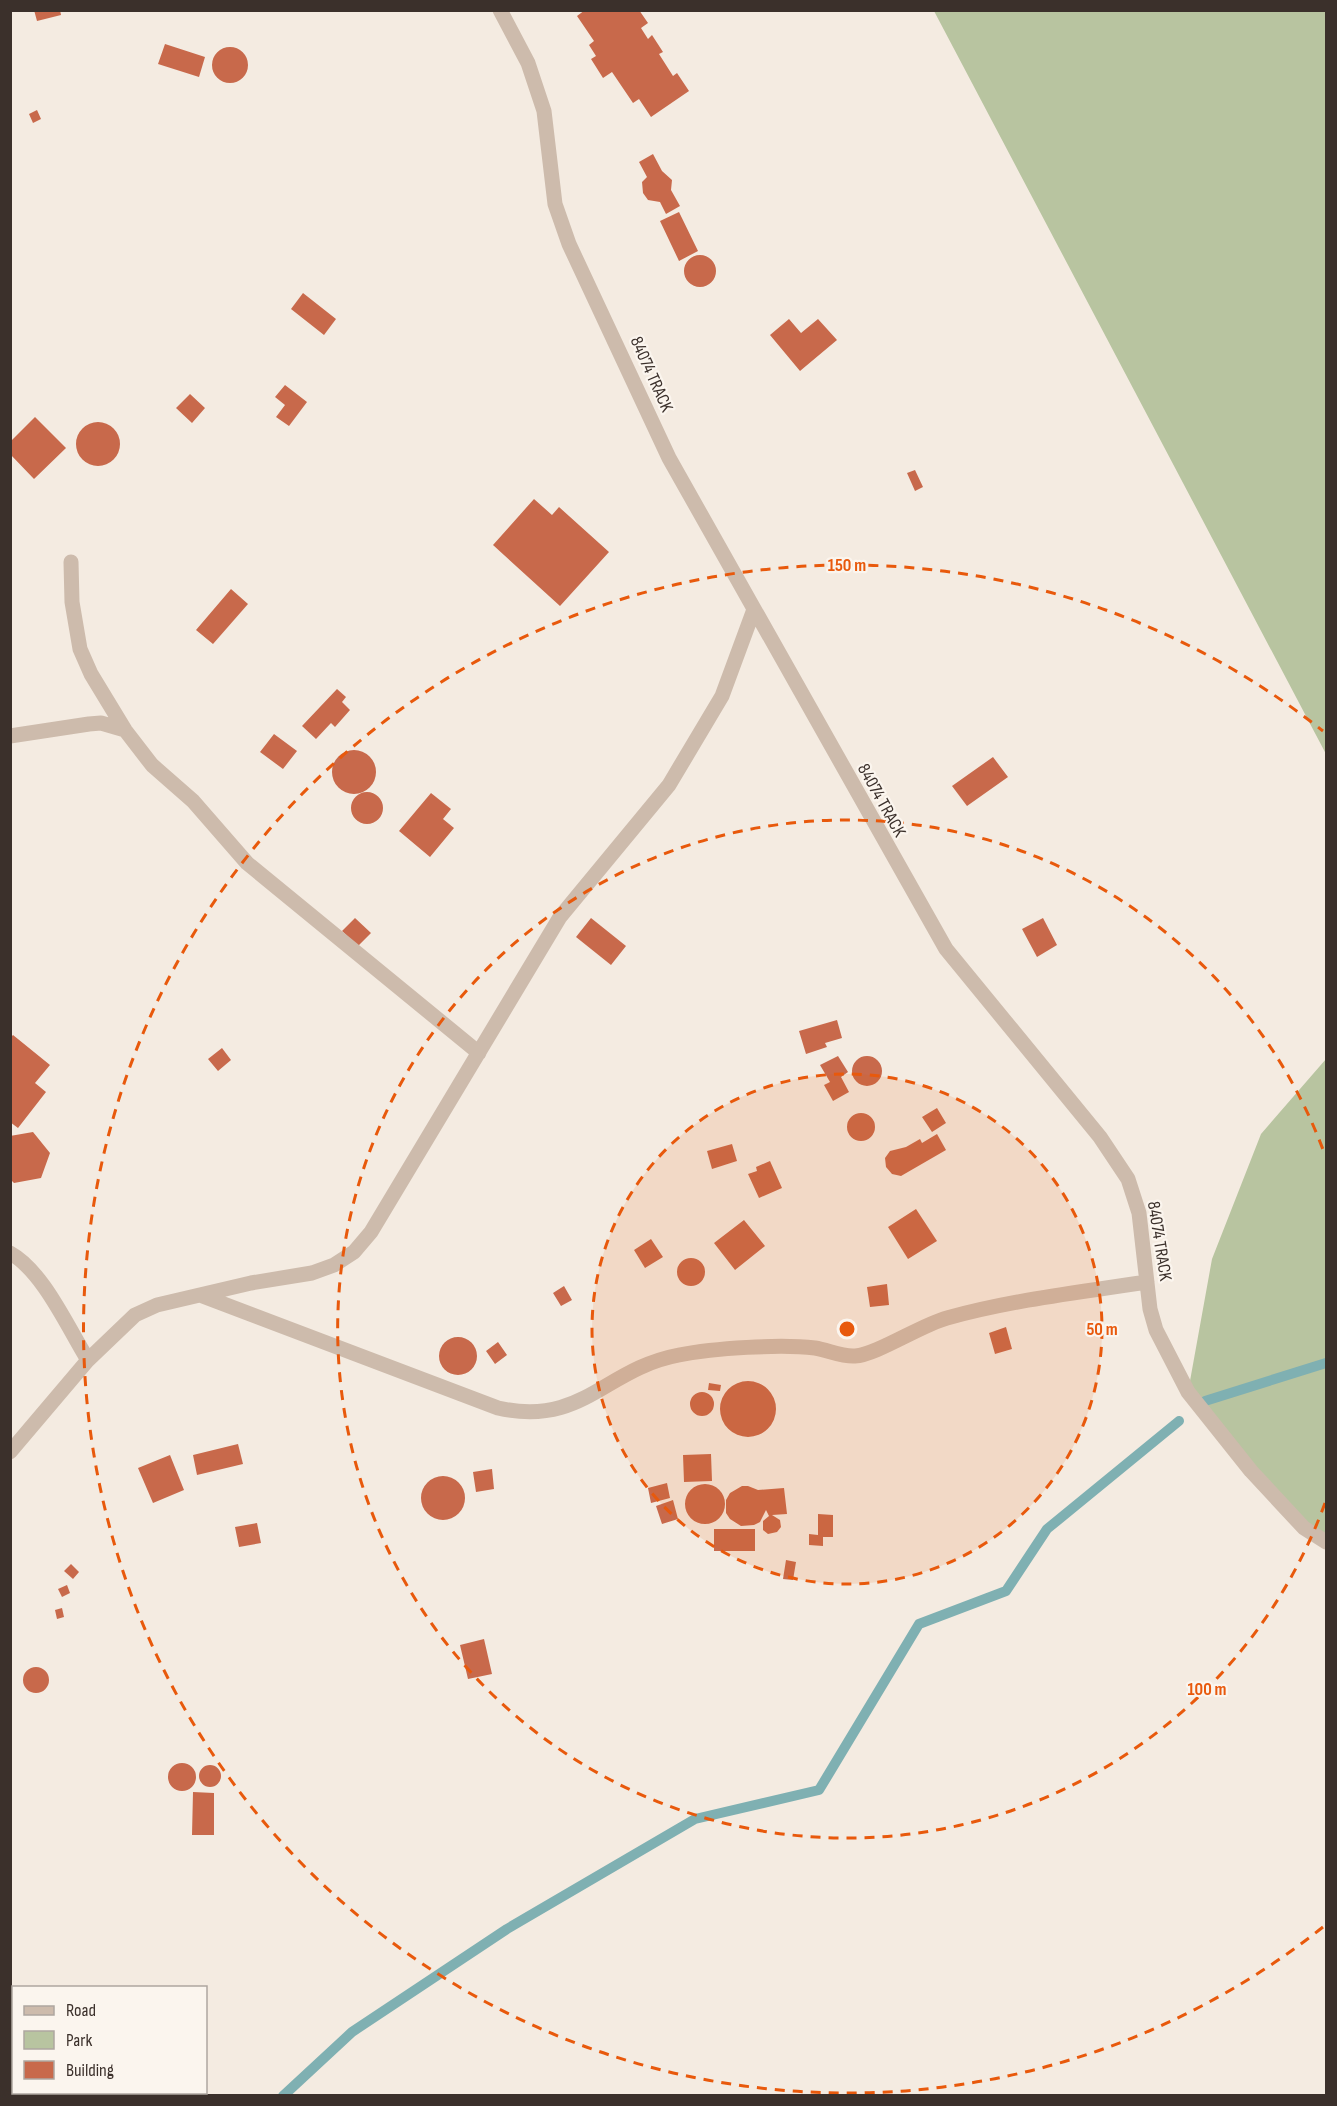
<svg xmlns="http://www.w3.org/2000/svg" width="1337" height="2106" font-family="'Sofia Sans Condensed',sans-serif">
<rect width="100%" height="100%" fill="#f4ebe1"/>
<!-- green -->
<path fill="#b8c4a0" d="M934 11H1326V754Z
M1326 1059V1542L1251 1471 1205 1401 1188 1392 1212 1259 1261 1134Z"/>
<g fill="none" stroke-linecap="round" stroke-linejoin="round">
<!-- stream -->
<path stroke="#7fb0b2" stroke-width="10" d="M1205 1401 1326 1363
M283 2096 352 2032 507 1929 695 1819 819 1790 919 1624 1006 1591 1047 1529 1179 1421"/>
</g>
<!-- building -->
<path fill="#c8694b" d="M34 10H60L61 15 37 21Z
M585 10H639L648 23 641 28 648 39 652 35 663 52 659 54 673 76 677 73 689 91 651 117 639 99 633 103 612 72 603 78 591 59 596 56 589 45 594 41 577 16Z
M165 44 205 57 199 77 158 64Z
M212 65a18 18 0 1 1 36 0a18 18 0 1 1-36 0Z
M37 110 41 119 33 123 29 114Z
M653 154 662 171 672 180 671 190 680 206 666 214 660 202 648 200 643 193 642 182 647 177 639 162Z
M679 212 698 251 679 261 660 221Z
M684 271a16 16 0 1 1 32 0a16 16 0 1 1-32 0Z
M303 293 336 319 324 335 291 309Z
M789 319 801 333 818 319 837 340 800 371 770 335Z
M285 385 307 402 289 426 276 417 285 405 275 397Z
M190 394 205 408 192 423 176 408Z
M35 417 66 448 34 479 10 454V442Z
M76 444a22 22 0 1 1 44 0a22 22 0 1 1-44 0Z
M915 470 923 487 915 491 907 473Z
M534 499 552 515 559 507 609 552 560 606 493 545Z
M231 589 248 604 213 644 196 630Z
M337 689 346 697 342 702 350 710 335 727 331 723 316 739 302 726Z
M274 734 297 751 283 769 260 752Z
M332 772a22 22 0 1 1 44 0a22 22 0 1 1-44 0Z
M993 757 1008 777 967 806 952 786Z
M351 808a16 16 0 1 1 32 0a16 16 0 1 1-32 0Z
M431 793 451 809 443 819 454 828 430 857 399 831Z
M355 918 371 933 358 946 342 931Z
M591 918 626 946 611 965 576 937Z
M1043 918 1057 945 1037 957 1022 929Z
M837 1020 842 1038 825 1043 827 1047 806 1054 799 1031Z
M13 1035 50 1065 35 1083 46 1092 18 1128 10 1122V1038Z
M222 1048 231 1060 218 1071 208 1059Z
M852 1071a15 15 0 1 1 30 0a15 15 0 1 1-30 0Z
M838 1056 848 1072 841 1077 849 1092 833 1101 824 1085 830 1082 820 1065Z
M937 1108 946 1123 932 1132 922 1117Z
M847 1127a14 14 0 1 1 28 0a14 14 0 1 1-28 0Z
M33 1132 50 1153 41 1178 14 1183 10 1179V1136Z
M937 1134 946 1150 901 1176 892 1174 886 1167 885 1158 890 1151 906 1147 920 1139 922 1143Z
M732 1144 737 1161 712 1169 707 1151Z
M770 1161 782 1188 759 1198 748 1174 757 1171 756 1167Z
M916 1209 937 1241 908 1259 888 1227Z
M744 1220 765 1246 735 1270 714 1243Z
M651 1239 663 1257 645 1268 634 1250Z
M677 1272a14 14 0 1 1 28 0a14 14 0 1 1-28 0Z
M887 1284 889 1305 870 1307 867 1287Z
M564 1286 572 1300 561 1306 553 1293Z
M1006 1327 1012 1349 995 1354 989 1333Z
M439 1356a19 19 0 1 1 38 0a19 19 0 1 1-38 0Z
M498 1342 507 1355 495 1364 486 1351Z
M720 1409a28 28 0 1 1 56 0a28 28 0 1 1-56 0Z
M709 1383 721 1385 720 1391 708 1390Z
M690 1404a12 12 0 1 1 24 0a12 12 0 1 1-24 0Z
M238 1444 243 1464 197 1475 193 1455Z
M711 1454 712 1481 684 1482 683 1455Z
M170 1455 184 1490 153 1503 138 1468Z
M492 1469 494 1489 476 1492 473 1472Z
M421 1498a22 22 0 1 1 44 0a22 22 0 1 1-44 0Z
M667 1483 670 1498 651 1503 648 1488Z
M685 1504a20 20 0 1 1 40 0a20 20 0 1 1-40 0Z
M742 1486H748L758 1490 784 1488 787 1514 772 1515 780 1520 781 1527 777 1532 768 1534 763 1530V1521L769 1516 766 1510 760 1522 754 1525 741 1526 730 1519 726 1513V1500L730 1493Z
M673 1500 678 1519 662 1524 656 1506Z
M818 1514 833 1515V1537H823V1546L809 1545V1534L818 1535Z
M257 1523 261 1543 239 1547 235 1527Z
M714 1529H755V1551H714Z
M786 1560 796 1562 793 1580 783 1579Z
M71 1564 79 1572 73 1579 64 1571Z
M67 1585 70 1593 62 1597 58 1589Z
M62 1608 64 1617 57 1619 55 1610Z
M484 1639 492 1674 468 1679 460 1645Z
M23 1680a13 13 0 1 1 26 0a13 13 0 1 1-26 0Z
M168 1777a14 14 0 1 1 28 0a14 14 0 1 1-28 0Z
M199 1776a11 11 0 1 1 22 0a11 11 0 1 1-22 0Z
M193 1792 214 1793V1835H192Z"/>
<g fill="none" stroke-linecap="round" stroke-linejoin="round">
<!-- minor -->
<path stroke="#cdbbac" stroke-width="15" d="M500 10 528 63 544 111 555 204 569 244 669 458 946 949 1100 1137 1128 1179 1139 1213 1150 1309 1156 1330 1188 1392 1251 1471 1304 1528 1326 1542
M71 562 72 602 80 649 91 674 125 730 152 765 193 801 247 863 479 1053
M10 736 89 724 101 723 125 730
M10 1253C43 1271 68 1328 88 1360
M200 1295 498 1408C583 1427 604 1369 679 1355 714 1348 780 1344 815 1348 828 1350 842 1357 855 1356 876 1355 921 1325 947 1318 1012 1300 1081 1292 1147 1282
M10 1452 88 1360 135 1315 157 1305 251 1283 312 1273 334 1265 354 1252 371 1232 560 917 669 785 722 696 753 612"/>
</g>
<!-- distance rings -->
<circle cx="847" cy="1329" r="255" fill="#e8590c" fill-opacity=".12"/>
<g fill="none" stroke="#e8590c" stroke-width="3" stroke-dasharray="10 8">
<circle cx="847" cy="1329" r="255"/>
<path d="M1325 1503A509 509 0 1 1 1325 1155"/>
<path d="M1323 1927A764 764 0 1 1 1323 731"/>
</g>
<g text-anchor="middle" stroke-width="4.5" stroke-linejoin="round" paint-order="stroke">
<!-- street labels -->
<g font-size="18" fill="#3b302b" stroke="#fbf5ee">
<text transform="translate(652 374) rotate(66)" y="6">84074 TRACK</text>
<text transform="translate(882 800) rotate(61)" y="6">84074 TRACK</text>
<text transform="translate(1160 1241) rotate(81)" y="6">84074 TRACK</text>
</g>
</g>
<circle cx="847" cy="1329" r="9" fill="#e8590c" stroke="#fbf5ee" stroke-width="3"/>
<g font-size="18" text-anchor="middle" font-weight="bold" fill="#e8590c" stroke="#fbf5ee" stroke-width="4.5" stroke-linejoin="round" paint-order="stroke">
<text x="847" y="571">150 m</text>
<text x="1102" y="1335">50 m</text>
<text x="1207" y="1695">100 m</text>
</g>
<!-- border -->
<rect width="1337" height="2106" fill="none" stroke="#3b302b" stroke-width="24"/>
<!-- legend -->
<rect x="12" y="1986" width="195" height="108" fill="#fbf5ee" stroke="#aea6a0" stroke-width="1.5"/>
<rect x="24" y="2006" width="30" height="9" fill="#cdbbac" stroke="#aea6a0" stroke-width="1.5"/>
<text x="66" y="2016" font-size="18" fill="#3b302b">Road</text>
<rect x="24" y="2031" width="30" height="18" fill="#b8c4a0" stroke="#aea6a0" stroke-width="1.5"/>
<text x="66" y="2046" font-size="18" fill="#3b302b">Park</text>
<rect x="24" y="2061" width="30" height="18" fill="#c8694b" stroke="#aea6a0" stroke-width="1.5"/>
<text x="66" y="2076" font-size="18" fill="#3b302b">Building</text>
</svg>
